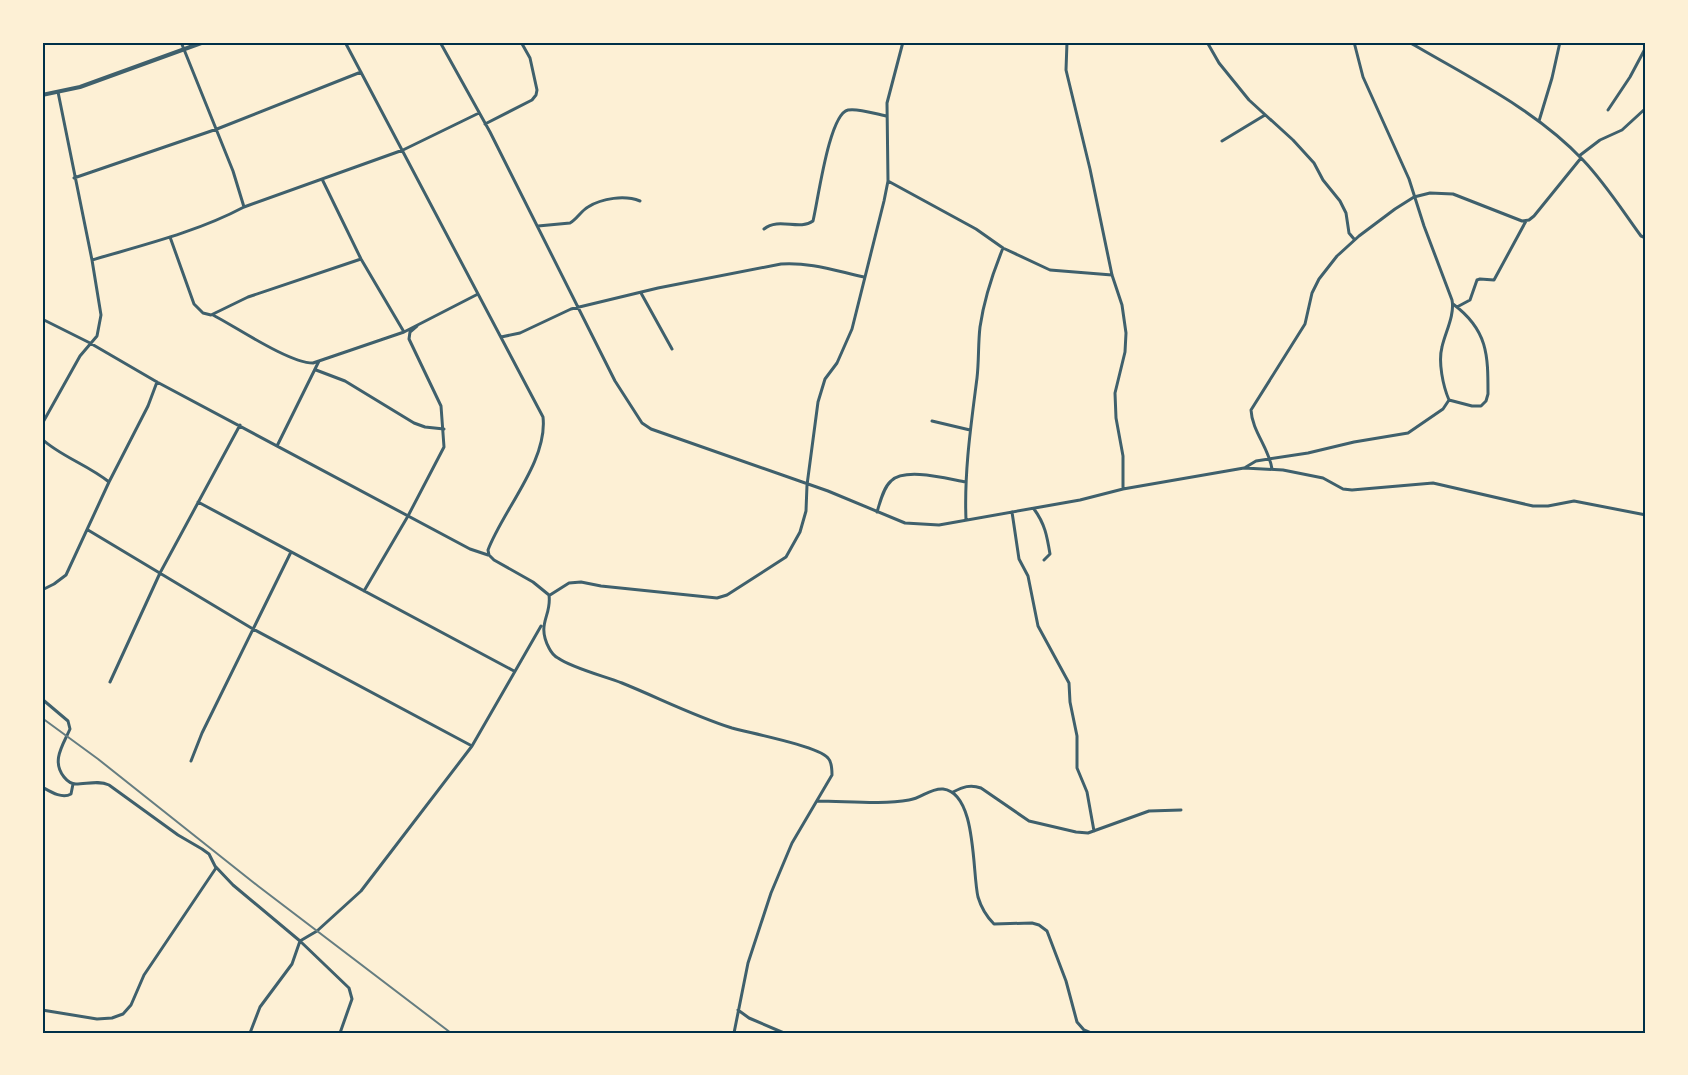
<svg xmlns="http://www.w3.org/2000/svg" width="1688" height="1075" font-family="Literata,serif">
<rect width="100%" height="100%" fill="#fdf0d5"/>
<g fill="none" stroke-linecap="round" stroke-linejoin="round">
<!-- minor -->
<path stroke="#3f606c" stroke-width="3" d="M181 42 233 171 244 207
M345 42 543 417C548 461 503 510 488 550L489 555 494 560 533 582 549 595C552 616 536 623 549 648 551 652 554 656 558 658 572 668 604 676 622 683 659 698 694 716 732 728 750 733 818 746 828 758 832 762 832 769 832 775L792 843 771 893 748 963 734 1033
M440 42 490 132 615 381 642 423 651 429 828 491 905 523 939 525 1080 500 1123 489 1244 468 1283 470 1323 478 1343 489 1352 490 1433 483 1533 506H1548L1574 501 1646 515
M1067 42 1066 70 1090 169 1112 275 1122 305 1126 333 1125 352 1115 393 1116 418 1123 456V489
M1207 42 1219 63 1249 100 1293 140 1314 163 1323 180 1340 201 1346 213 1349 233 1354 239
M1354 42 1363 77 1409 179 1424 226 1452 300C1455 315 1445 333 1442 347 1438 362 1443 386 1449 400L1472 406H1481L1486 401 1488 394C1488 355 1488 330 1453 304
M1409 42C1468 77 1535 109 1583 160 1605 183 1622 210 1641 236L1646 238
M1608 110 1630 77 1646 47
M1539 121 1552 78 1560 42
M485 124 532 100 536 95 537 90 530 58 521 42
M1222 141 1265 115
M1579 156 1600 140 1622 130 1646 108
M74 178 217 129 361 72
M322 179 361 259 404 332
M888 181 976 229 1003 248 1050 270 1112 275
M538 226 570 223C577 219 581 211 588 207 602 198 625 195 640 201
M764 229C779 217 799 231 813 221 818 201 829 114 848 110 859 108 875 114 886 116
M170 237 194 304 203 313 211 315 248 297 361 259
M92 260C143 245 197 232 244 207L403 150 479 113
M641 293 672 349
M1457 307 1470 300 1477 280 1480 279 1494 280 1526 221
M213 315C236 327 289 363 313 363L404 332 478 294
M42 319 90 343 157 382 470 549 488 555
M501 337 520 333 571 309 658 288 781 264C810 262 836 271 864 277
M316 370 345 381 414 423 425 427 444 429
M932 421 970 430
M42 424 80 356 97 336 101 315 92 260 58 92
M42 439C60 456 88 465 109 482
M277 446 319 361
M1246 467 1256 461 1308 453 1354 442 1408 433 1443 409 1449 400
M1272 469C1269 448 1252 431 1251 410L1305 324 1312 293 1319 279 1337 256 1359 236 1395 209 1414 197 1430 193 1453 194 1522 221 1529 220 1534 216 1581 158
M198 502 514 671
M1034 509C1045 524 1047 536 1050 554L1044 560
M877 512C880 503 883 488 891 481 905 467 948 479 966 482
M1012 512 1019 559 1028 576 1038 626 1069 683 1070 702 1077 736V768L1087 792 1094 831
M966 520C964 472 971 425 977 378 979 361 978 344 980 327 984 299 992 275 1003 248
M88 530 253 629 472 746
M42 590 54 584 66 575 109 482 148 406 157 382
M364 591 408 516 444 447 441 406 409 339 410 332 417 326
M550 595 569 583 581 582 601 586 717 598 727 595 786 557 800 532 806 511 807 485 818 402 825 379 837 363 852 329 884 201 888 181 887 103 903 42
M110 682 160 573 240 425
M42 699 68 721 70 729C63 745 51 761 64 777 68 782 71 784 76 784 87 784 99 780 109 785L178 835 202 849 209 854 216 868 144 975 131 1005 123 1014 112 1018 97 1019 42 1010
M191 761 202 733 291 552
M42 787C51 792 62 799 71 794L73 784
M953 792C963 787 970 784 981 788L1029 821 1076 832 1088 833 1149 811 1181 810
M817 801C846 801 882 805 909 800 922 798 930 788 943 789 977 793 972 872 978 897 981 907 986 916 994 924L1032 923 1039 925 1047 931 1066 981 1077 1022 1084 1030 1091 1033
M215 866 233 885 300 941 349 988 352 999 340 1033
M738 1010 749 1018 784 1033
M250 1033 260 1007 292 964 300 941 317 931 361 891 472 746 541 626"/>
<!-- tertiary -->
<path stroke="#3f606c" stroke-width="4" d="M42 95 80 87 204 42"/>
<!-- rail -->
<path stroke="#657d81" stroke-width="2" d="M42 718 98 759 258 886 451 1033"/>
</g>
<!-- border -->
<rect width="1688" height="1075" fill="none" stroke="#fdf0d5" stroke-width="87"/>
<rect x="44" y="44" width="1600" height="988" fill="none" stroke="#003049" stroke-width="2"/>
</svg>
